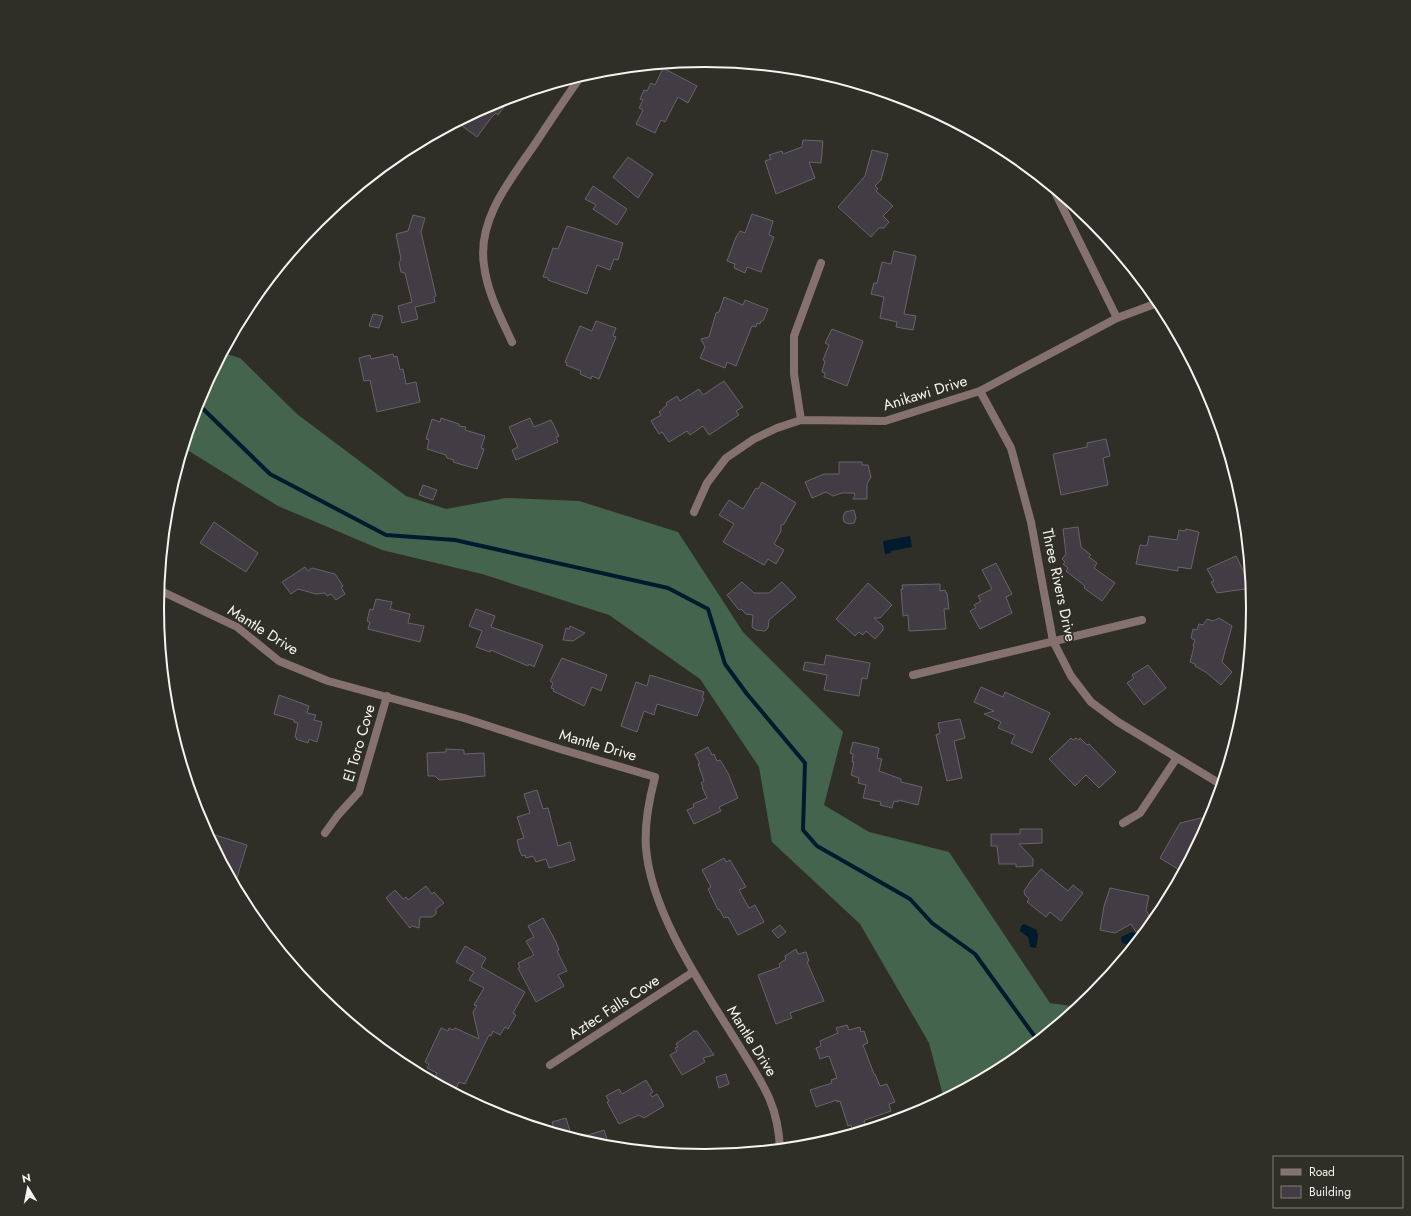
<svg xmlns="http://www.w3.org/2000/svg" width="1411" height="1216" font-family="Jost,sans-serif">
<rect width="100%" height="100%" fill="#302f27"/>
<!-- forest -->
<path fill="#44644d" d="M223 353 240 358 297 414 406 496 446 509 506 498 579 501 678 532 743 632 843 732 824 805 869 832 949 852 1050 1003 1078 1007 1010 1064 944 1099 929 1043 860 924 772 842 759 767 700 679 609 615 482 574 382 550 278 506 184 448 199 398Z"/>
<!-- water -->
<path fill="#001a2e" d="M910 536 912 547 891 551V553L885 554 883 541Z
M1024 924 1037 930 1038 937 1036 948 1030 947 1028 937 1020 931 1021 926Z
M1132 932 1135 933 1140 939 1133 946 1122 943 1121 937Z"/>
<g fill="none" stroke-linecap="round" stroke-linejoin="round">
<!-- stream -->
<path stroke="#001a2e" stroke-width="4" d="M198 404 270 474 386 535 455 540 668 588 708 609 725 664 747 694 805 763 803 830 817 846 910 899 932 923 975 954 1038 1041"/>
</g>
<!-- building -->
<path fill="#423d44" stroke="#69636b" d="M663 68 697 86 688 103 678 97 665 122 661 120 655 133 636 124 643 110 639 108 643 100 640 99 644 90 647 91 651 83 655 85Z
M511 97 498 115 496 113 491 118 477 137 457 122 496 102Z
M803 140 823 141 821 163 809 162 815 178 776 194 765 161 771 159 769 155 782 151 783 154 802 147Z
M872 150 888 154 881 180 875 186 878 189 876 191 893 206 883 216 889 222 884 228H879L871 237 838 207 865 176Z
M628 157 653 174 638 198 613 177Z
M593 186 627 209 617 225 593 209 596 205 585 199Z
M752 214 773 221 769 235 774 237 761 272 747 267 745 273 734 268 735 264 727 261 736 237 740 231 745 233Z
M413 215 425 218 421 232 436 296 434 297 435 302 415 307 418 319 402 323 398 306 412 302 405 273 401 272 399 263 401 259 396 234 408 231Z
M567 226 623 243 618 260 614 259 610 270 597 265 587 294 548 280V278L543 277 553 248 558 249Z
M894 251 916 256 904 314 916 316 913 330 896 327 897 322 880 318 884 297 871 294 874 283H877L882 262 891 264Z
M724 297 743 305 745 300 768 309 763 321H761L760 324 757 323 756 327 752 326 736 366 727 362 725 368 700 358 705 347 701 339 709 337 716 313 719 312Z
M373 314 383 316 379 328 369 326Z
M596 321 616 328 613 336 616 337 599 379 592 376 591 379 580 374 581 371 566 365 567 363 565 362 580 326 592 331Z
M832 329 863 341 847 386 824 377 825 373 822 372 825 361 823 360 829 345 825 343Z
M393 354 394 357 397 356 400 370 403 369 406 384 416 382 420 402 377 412 370 380 364 381 359 358 370 355 371 359Z
M724 381 743 407 736 411 739 415 709 435 703 426 690 435 687 431 669 442 662 432 659 434 651 421 661 415 659 412 667 405 666 403 677 396 680 401 699 389 703 395Z
M441 418 459 424V426L466 427 465 430 485 436 481 448 484 449 477 469 453 462 454 460 447 458 446 455 427 449 429 440 426 439 432 419 440 422Z
M530 418 534 427 551 420 559 436 556 437 558 442 516 460 512 450 518 447 509 427Z
M1106 439 1110 456 1103 458 1108 485 1061 495 1053 454 1087 447V443Z
M839 462H862V465H868L871 477 867 484V499H853L855 495 854 493H842L833 496 826 492 812 498 805 482 824 474H839Z
M762 482 796 503 784 524 781 525V531L774 544 784 550 776 564 768 559 764 565 723 542 734 524 719 515 729 500 743 509 756 488 758 489Z
M423 485 437 490 433 500 419 495Z
M854 510 856 518 854 523 849 524 844 522 843 517 845 512Z
M214 522 258 553 246 572 200 543Z
M1078 527 1081 547 1091 555 1089 557 1097 563 1094 568 1115 583 1102 601 1084 588 1085 586 1066 571 1068 568 1063 564 1065 562 1062 559 1066 554 1063 529Z
M1186 529 1199 532 1191 569 1178 567V571L1136 564 1140 545 1147 546 1149 536 1177 540 1179 530 1185 531Z
M1236 556 1248 580 1245 589 1217 593 1211 582 1214 581 1207 569Z
M996 563 1012 594 1006 597 1012 613 980 629 970 611 976 608 974 605 981 601 978 596 992 589 982 570Z
M305 567 308 571 312 568 335 574 343 586 341 587 345 594 336 600 331 594 327 596 325 593 316 594 298 589 291 594 282 582Z
M742 582 754 593H769L782 582 796 597 769 620 768 628 765 631 756 630 752 627 753 615 746 614 741 609 739 610 727 595Z
M868 583 892 605 880 618H874L883 626V630L875 639 866 631 863 635 859 632 855 636 836 619Z
M940 584V591L945 590 946 593H947L949 609H944L946 629 909 631 908 615 903 616 901 589H903L902 585Z
M376 599 392 602 390 609 410 614 408 623 424 626 420 642 368 629 370 622 367 621 370 609 373 610Z
M476 609 495 616 491 627 543 645 534 667 529 664 528 666 491 650 490 652 476 647 482 631 469 626Z
M1219 618 1232 626 1222 662 1232 672 1221 685 1207 673 1195 666V664L1190 662 1194 647 1193 646 1195 640 1191 638 1193 629 1197 630 1199 624 1203 625 1207 619 1213 621Z
M570 626 585 633 573 641 563 640 566 628 569 629Z
M826 655 870 663 867 679 862 678 859 696 824 690 827 675 803 670 805 662 824 665Z
M562 658 607 675 601 691 592 687 584 706 553 691 554 689 551 688 553 683 550 681Z
M1148 665 1166 688 1144 705 1127 683 1134 678 1132 675Z
M650 675 704 692 702 698 704 699 697 716 657 704 654 715 644 711 637 732 621 726 636 682 647 686Z
M981 687 1003 697 1005 692 1050 713 1032 753 1011 743 1015 735 998 728 1001 722 984 714 994 711 974 702Z
M279 695 309 706 307 713 316 715 314 720 322 722 317 742 309 739 308 743 296 739 297 738 295 737 298 723 294 722V720L274 714Z
M960 719 965 738 954 741 962 778 947 781 936 735 940 733 938 723Z
M1071 738 1073 740 1076 738 1079 740 1080 738 1087 745 1089 744 1116 772 1099 788 1086 775 1075 786 1049 759Z
M853 742 879 748 877 758 882 759 879 771 901 779V782L922 787 918 805 898 800V802L894 801 892 808 880 805 881 802 863 798 866 785 858 783 859 778 851 775 854 762H852L853 754 850 753Z
M708 747 712 755 714 754 717 761 720 760 728 773 738 798 719 807 721 811 694 824 687 810 694 807 693 804 707 798 702 787H703L701 783 704 781 698 764H700L695 754Z
M446 749 464 750V754L484 753 485 776 439 780 435 776H428L427 753 446 752Z
M537 790 543 809 548 808 558 846 570 842 575 860 549 868 546 859 536 862 533 856 526 858 525 855 522 856 520 852 517 840 524 838 517 817 530 813 524 794Z
M1201 818 1209 823 1181 871 1160 858 1180 823Z
M1020 829H1042V843L1019 844 1033 859V866L1016 867V864H999L997 846H991V834H1020Z
M215 835 247 845 235 884 212 842Z
M724 858 726 862 730 860 746 887 739 890 749 908 755 905 764 922 738 935 728 917 724 918 719 909 718 910 708 889 711 887 702 870Z
M1041 869 1068 891 1073 885 1083 893 1061 921 1050 912 1046 917 1027 902 1029 899 1025 895 1024 891 1030 882Z
M426 886 432 894 434 892 444 903 436 909V914L432 917H420L419 928 412 926 410 928 386 898 395 890 403 899 406 897 408 900Z
M1110 888 1149 896 1146 910 1153 923 1151 924 1136 932 1131 924 1115 933 1100 930 1104 906Z
M543 918 556 942 559 950 557 951 567 971 558 975 564 986 536 1002 518 968 520 967 518 963 534 955 526 941 534 937 528 926Z
M780 925 786 932 778 938 772 931Z
M465 946 486 958 481 967 525 992 513 1013 516 1015 508 1029 505 1027 500 1035 493 1031 491 1036 489 1035 465 1084 459 1082 455 1091 442 1085 444 1082 435 1077 437 1073 427 1068 429 1064 425 1062 441 1028 448 1031 449 1028 453 1030 455 1028 479 1039 473 1012 477 1006 474 1005 484 988 469 980 474 972 456 962Z
M796 949 798 954 806 952 809 961 807 962 824 1001 790 1013 792 1018 776 1024 758 975 780 967 779 964 786 959 785 956Z
M847 1025 849 1030 860 1027 861 1032 864 1031 868 1043 863 1045 874 1074H875L880 1086 887 1084 895 1102 889 1104 891 1111 865 1120 864 1121 865 1126 852 1130 851 1125 848 1126 840 1101 837 1102V1100L816 1107 810 1090 832 1083 831 1080 837 1078 829 1056 820 1059 816 1048 821 1046 820 1041 838 1033 836 1028Z
M694 1031H697L714 1055 703 1058 705 1062 682 1075 670 1055 677 1051 675 1048 678 1047 676 1044Z
M726 1074 729 1084 719 1088 716 1077Z
M646 1080 653 1092 650 1094 652 1097 657 1094 664 1106 644 1118 639 1115 619 1124 607 1102 609 1101 606 1096 619 1089 622 1094Z
M566 1118 572 1138 555 1132 552 1122Z
M604 1130 607 1139 605 1146 576 1139Z"/>
<g fill="none" stroke-linecap="round" stroke-linejoin="round">
<!-- street -->
<path stroke="#85726f" stroke-width="8" d="M1053 188 1117 318
M512 342C501 318 487 292 484 265 477 219 511 179 535 144 550 121 565 99 581 76
M980 391 1011 448 1031 522 1053 641 1071 676 1091 702 1118 722 1222 785
M801 420 794 374V336L821 263
M694 512 707 483 726 458 754 439 777 428 801 420 885 421 980 391 1117 318 1160 302
M159 590 237 627 279 661 328 681 464 718 560 749 655 777C649 800 644 824 646 848 651 913 704 989 738 1044 761 1082 778 1102 780 1149
M913 675 1142 620
M1123 823 1140 813 1176 759
M325 833 338 815 359 792 387 696
M550 1065 693 972"/>
</g>
<g text-anchor="middle" stroke-width="3.5" stroke-linejoin="round" paint-order="stroke">
<!-- street labels -->
<g font-size="15" fill="#f5f4ee" stroke="#302f27">
<text transform="translate(925 393) rotate(-17)" y="5">Anikawi Drive</text>
<text transform="translate(1059 585) rotate(78)" y="5">Three Rivers Drive</text>
<text transform="translate(263 630) rotate(32)" y="5">Mantle Drive</text>
<text transform="translate(359 743) rotate(-74)" y="5">El Toro Cove</text>
<text transform="translate(598 745) rotate(16)" y="5">Mantle Drive</text>
<text transform="translate(614 1007) rotate(-33)" y="5">Aztec Falls Cove</text>
<text transform="translate(752 1041) rotate(58)" y="5">Mantle Drive</text>
</g>
</g>
<!-- crop -->
<path d="M0 0H1411V1216H0ZM164 608a541 541 0 1 1 1082 0a541 541 0 1 1-1082 0Z" fill="#302f27" fill-rule="evenodd"/>
<path fill="none" stroke="#f5f4ee" stroke-width="2" d="M164 608a541 541 0 1 1 1082 0a541 541 0 1 1-1082 0Z"/>
<!-- legend -->
<rect x="1273" y="1156" width="130" height="52" fill="#302f27" stroke="#7f7e77"/>
<rect x="1281" y="1169" width="20" height="6" fill="#85726f" stroke="#7f7e77"/>
<text x="1309" y="1176" font-size="12" fill="#f5f4ee">Road</text>
<rect x="1281" y="1186" width="20" height="12" fill="#423d44" stroke="#7f7e77"/>
<text x="1309" y="1196" font-size="12" fill="#f5f4ee">Building</text>
<!-- north arrow -->
<g transform="translate(28 1188) rotate(350)" stroke="#302f27" stroke-width="3" paint-order="stroke">
<path d="M0-3L7 15L0 10L-7 15Z" fill="#f5f4ee"/>
<text y="-6" font-size="11" font-weight="bold" text-anchor="middle" fill="#f5f4ee">N</text>
</g>
</svg>
